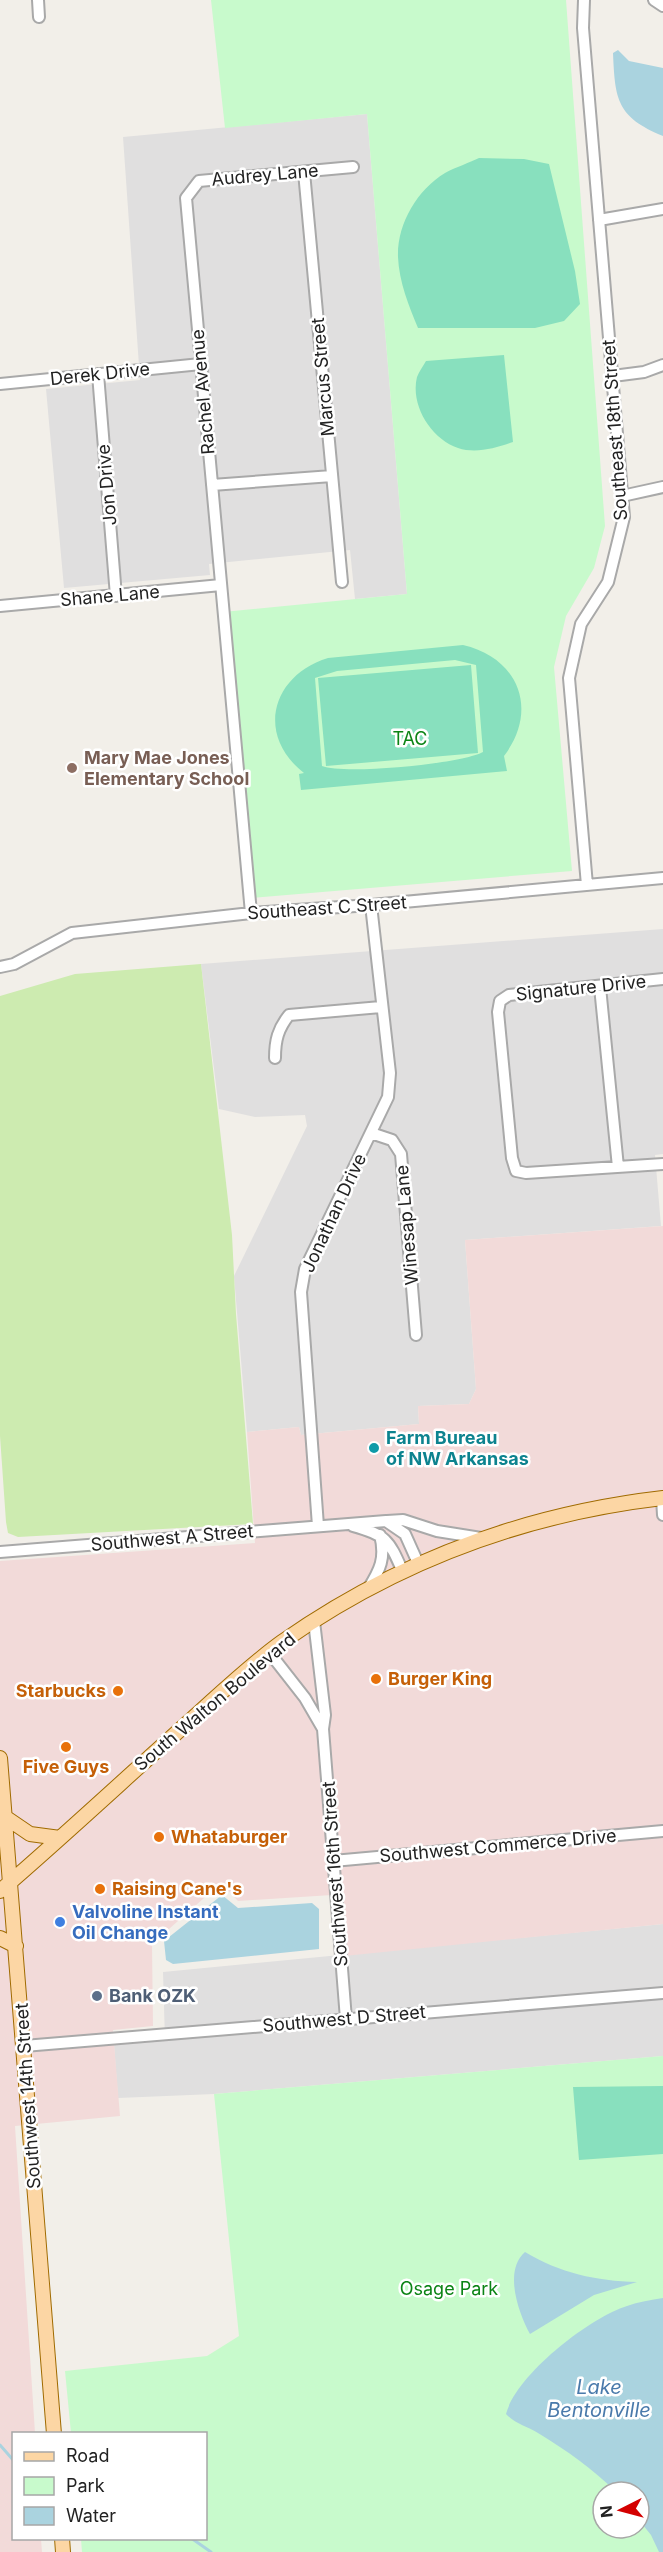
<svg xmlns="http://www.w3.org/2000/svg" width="663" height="2552" font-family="Inter,sans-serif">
<rect width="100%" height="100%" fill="#f2efe9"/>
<!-- residential -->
<path fill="#e0dfdf" d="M367 114 407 594 355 599 350 550 209 564 210 575 64 588 46 389 140 380 123 137Z
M663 929V1154L655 1155 661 1226 465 1240 476 1389 469 1404 418 1406 419 1424 301 1435 299 1427 247 1432 234 1276 307 1126 305 1115 255 1117 219 1109 201 964Z
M663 1924V2056L214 2094 118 2098 114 2045 165 2040 163 1972Z"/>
<!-- commercial -->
<path fill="#f2dad9" d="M663 1226V1924L334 1957 332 1895 238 1901 221 1883 152 1944 153 2026 113 2030 120 2116 15 2126 35 2433 14 2434V2538L41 2539 42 2552H0V1561L255 1543 247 1432 299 1427 301 1435 419 1424 418 1406 469 1404 476 1389 465 1240Z"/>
<!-- grass -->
<path fill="#cdebb0" d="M201 964 232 1235 236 1314 253 1524 18 1537 8 1533 6 1522 0 1436V996L75 974Z"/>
<!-- park -->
<path fill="#c8facc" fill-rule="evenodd" d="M211 0H566L605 526 594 568 566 616 554 667 572 871 250 898 223 612 407 594 367 114 225 128Z
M663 2056V2552H82L81 2539 206 2538V2434L71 2433 65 2371 207 2356 239 2336 214 2094ZM603 2492H639V2528H603Z"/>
<!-- pitch -->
<path fill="#88e0be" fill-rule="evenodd" d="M479 158 524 159 549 164 575 271 580 304 564 321 535 328H418C409 306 399 282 398 257 397 224 417 190 445 173 456 167 469 163 479 158Z
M504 355 513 442C496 448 476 454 458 448 431 439 410 405 417 377 419 372 423 366 426 361Z
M463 645C519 658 539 710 504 756L507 771 301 790 299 774 304 773C255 735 272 675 328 658ZM455 660 476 665 483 752C461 764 344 775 322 766L315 678 337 671Z
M471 665 478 753 326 766 318 678Z
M663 2086V2154L579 2160 573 2087Z"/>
<!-- water -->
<path fill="#aad3df" d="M618 50 629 61 663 68V136C617 117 615 100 613 53Z
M222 1895 238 1908 312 1903 319 1909V1949L173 1964 166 1960 164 1941Z
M525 2252C560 2273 596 2281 637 2282L594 2295 530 2334C519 2314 503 2271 525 2252Z
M663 2298V2552H659L651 2535 639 2520V2492H616C593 2469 566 2450 538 2433 527 2426 515 2424 506 2414 516 2375 589 2318 627 2306 638 2302 651 2300 663 2298Z"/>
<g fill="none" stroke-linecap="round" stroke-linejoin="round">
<!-- stream -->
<path stroke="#aad3df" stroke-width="3" d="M0 2445 14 2461
M191 2538 211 2552"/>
<!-- minor casing -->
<g stroke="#a9a9a9" stroke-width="14">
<path id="minor" d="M38 0 39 17
M584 0 583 28 624 517 608 582 581 624 569 678 587 885
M654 0 663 6
M304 172 342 582
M599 220 663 209
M98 374 116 596
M613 376 644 372 663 365
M0 384 201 364
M212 485 332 476
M622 496 663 487
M0 606 221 585
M251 913 186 198 199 181 353 167
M0 967 14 964 72 933 251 913 371 905 663 878
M663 979 509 995 500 1001 498 1012 512 1158 516 1171 526 1173 663 1164
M600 987 618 1167
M275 1058C275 1040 278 1029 289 1015L381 1007
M371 1133 392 1140 401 1154 416 1335
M662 1498 663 1515
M387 1521 403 1520 437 1531 481 1538
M318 1526 301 1292 305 1269 388 1097 390 1073 371 905
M353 1526C386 1535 389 1540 402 1570
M0 1552 386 1521 405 1534 418 1563
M368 1589C380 1570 386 1558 380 1535
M314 1621 325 1715 323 1729 346 2019
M269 1652 305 1698 323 1729
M333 1861 663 1831
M24 2046 663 1993"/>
</g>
<!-- major casing -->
<g stroke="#a06b00" stroke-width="16">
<path id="major" d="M0 1758 54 2434
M5 1817 30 1834 60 1838
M0 1891C65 1835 128 1776 192 1719 221 1693 250 1665 282 1642 396 1562 525 1514 663 1498
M0 1938 16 1946
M62 2538 63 2552"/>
</g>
<!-- minor -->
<use href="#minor" stroke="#fff" stroke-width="10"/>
<!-- major -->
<use href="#major" stroke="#fcd6a4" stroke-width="14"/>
</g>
<!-- markers -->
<circle fill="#8d6e63" stroke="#fff" stroke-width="2" cx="72" cy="768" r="6"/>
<circle fill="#0f9aa8" stroke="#fff" stroke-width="2" cx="374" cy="1448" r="6"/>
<g fill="#e8710a" stroke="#fff" stroke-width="2">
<circle cx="376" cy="1679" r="6"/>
<circle cx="118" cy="1691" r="6"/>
<circle cx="66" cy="1747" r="6"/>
<circle cx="159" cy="1837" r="6"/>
<circle cx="100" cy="1889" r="6"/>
</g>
<circle fill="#3f7fe0" stroke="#fff" stroke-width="2" cx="60" cy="1922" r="6"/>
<circle fill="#5c6f8a" stroke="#fff" stroke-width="2" cx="97" cy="1996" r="6"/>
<g text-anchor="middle" stroke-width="5" stroke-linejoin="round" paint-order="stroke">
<!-- street labels -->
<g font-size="18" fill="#222" stroke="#fff">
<text transform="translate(265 175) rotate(-5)" y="6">Audrey Lane</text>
<text transform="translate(100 374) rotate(-6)" y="6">Derek Drive</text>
<text transform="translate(323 377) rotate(-95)" y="6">Marcus Street</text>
<text transform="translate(203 392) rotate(-95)" y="6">Rachel Avenue</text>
<text transform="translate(615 430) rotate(-94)" y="6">Southeast 18th Street</text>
<text transform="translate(107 485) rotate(-95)" y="6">Jon Drive</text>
<text transform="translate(110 596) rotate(-5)" y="6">Shane Lane</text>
<text transform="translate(327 908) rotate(-4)" y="6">Southeast C Street</text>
<text transform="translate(581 988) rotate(-6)" y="6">Signature Drive</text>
<text transform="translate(334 1213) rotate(-65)" y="6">Jonathan Drive</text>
<text transform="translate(407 1225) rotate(-95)" y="6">Winesap Lane</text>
<text transform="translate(172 1538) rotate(-5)" y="6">Southwest A Street</text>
<text transform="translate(215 1702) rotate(-40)" y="6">South Walton Boulevard</text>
<text transform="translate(498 1846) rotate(-5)" y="6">Southwest Commerce Drive</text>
<text transform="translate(335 1874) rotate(-94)" y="6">Southwest 16th Street</text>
<text transform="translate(344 2019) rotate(-5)" y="6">Southwest D Street</text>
<text transform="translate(28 2096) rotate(-94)" y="6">Southwest 14th Street</text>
</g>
<!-- park labels -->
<g font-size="18" fill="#0c8416" stroke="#fff">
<text x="410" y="745">TAC</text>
<text x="449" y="2295">Osage Park</text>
</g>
<!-- education labels -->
<g font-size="18" font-weight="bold" fill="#785e54" stroke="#fff" text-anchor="start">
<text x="84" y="764">Mary Mae Jones<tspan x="84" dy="21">Elementary School</tspan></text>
</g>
<!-- culture labels -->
<g font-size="18" font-weight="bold" fill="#0d838f" stroke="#fff" text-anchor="start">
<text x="386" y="1444">Farm Bureau<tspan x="386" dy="21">of NW Arkansas</tspan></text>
</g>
<!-- food labels -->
<g font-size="18" font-weight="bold" fill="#c56008" stroke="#fff" text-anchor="start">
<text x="388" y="1685">Burger King</text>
<text x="106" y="1697" text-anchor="end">Starbucks</text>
<text x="66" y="1773" text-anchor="middle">Five Guys</text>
<text x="171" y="1843">Whataburger</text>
<text x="112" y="1895">Raising Cane's</text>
</g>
<!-- shop labels -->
<g font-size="18" font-weight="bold" fill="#366cbe" stroke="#fff" text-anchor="start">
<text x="72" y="1918">Valvoline Instant<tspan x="72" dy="21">Oil Change</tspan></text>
</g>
<!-- service labels -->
<g font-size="18" font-weight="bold" fill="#4e5e75" stroke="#fff" text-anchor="start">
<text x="109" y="2002">Bank OZK</text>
</g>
<!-- water labels -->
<g font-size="20" font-style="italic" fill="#4a7aab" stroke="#fff">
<text x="599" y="2394">Lake<tspan x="599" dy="23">Bentonville</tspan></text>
</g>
</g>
<!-- legend -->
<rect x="12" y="2432" width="195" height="108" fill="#ffffff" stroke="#a7a7a7" stroke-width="1.5"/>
<rect x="24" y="2452" width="30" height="9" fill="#fcd6a4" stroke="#a7a7a7" stroke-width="1.5"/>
<text x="66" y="2462" font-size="18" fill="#222222">Road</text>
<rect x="24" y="2477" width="30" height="18" fill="#c8facc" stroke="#a7a7a7" stroke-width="1.5"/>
<text x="66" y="2492" font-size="18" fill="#222222">Park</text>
<rect x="24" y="2507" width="30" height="18" fill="#aad3df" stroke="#a7a7a7" stroke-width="1.5"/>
<text x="66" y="2522" font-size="18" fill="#222222">Water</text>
<!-- north arrow -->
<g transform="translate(621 2510) rotate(264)"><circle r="28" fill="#ffffff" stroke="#a7a7a7" stroke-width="1.5"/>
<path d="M0-4.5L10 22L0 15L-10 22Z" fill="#d40000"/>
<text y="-9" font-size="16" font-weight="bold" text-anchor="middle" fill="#222222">N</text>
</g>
</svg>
